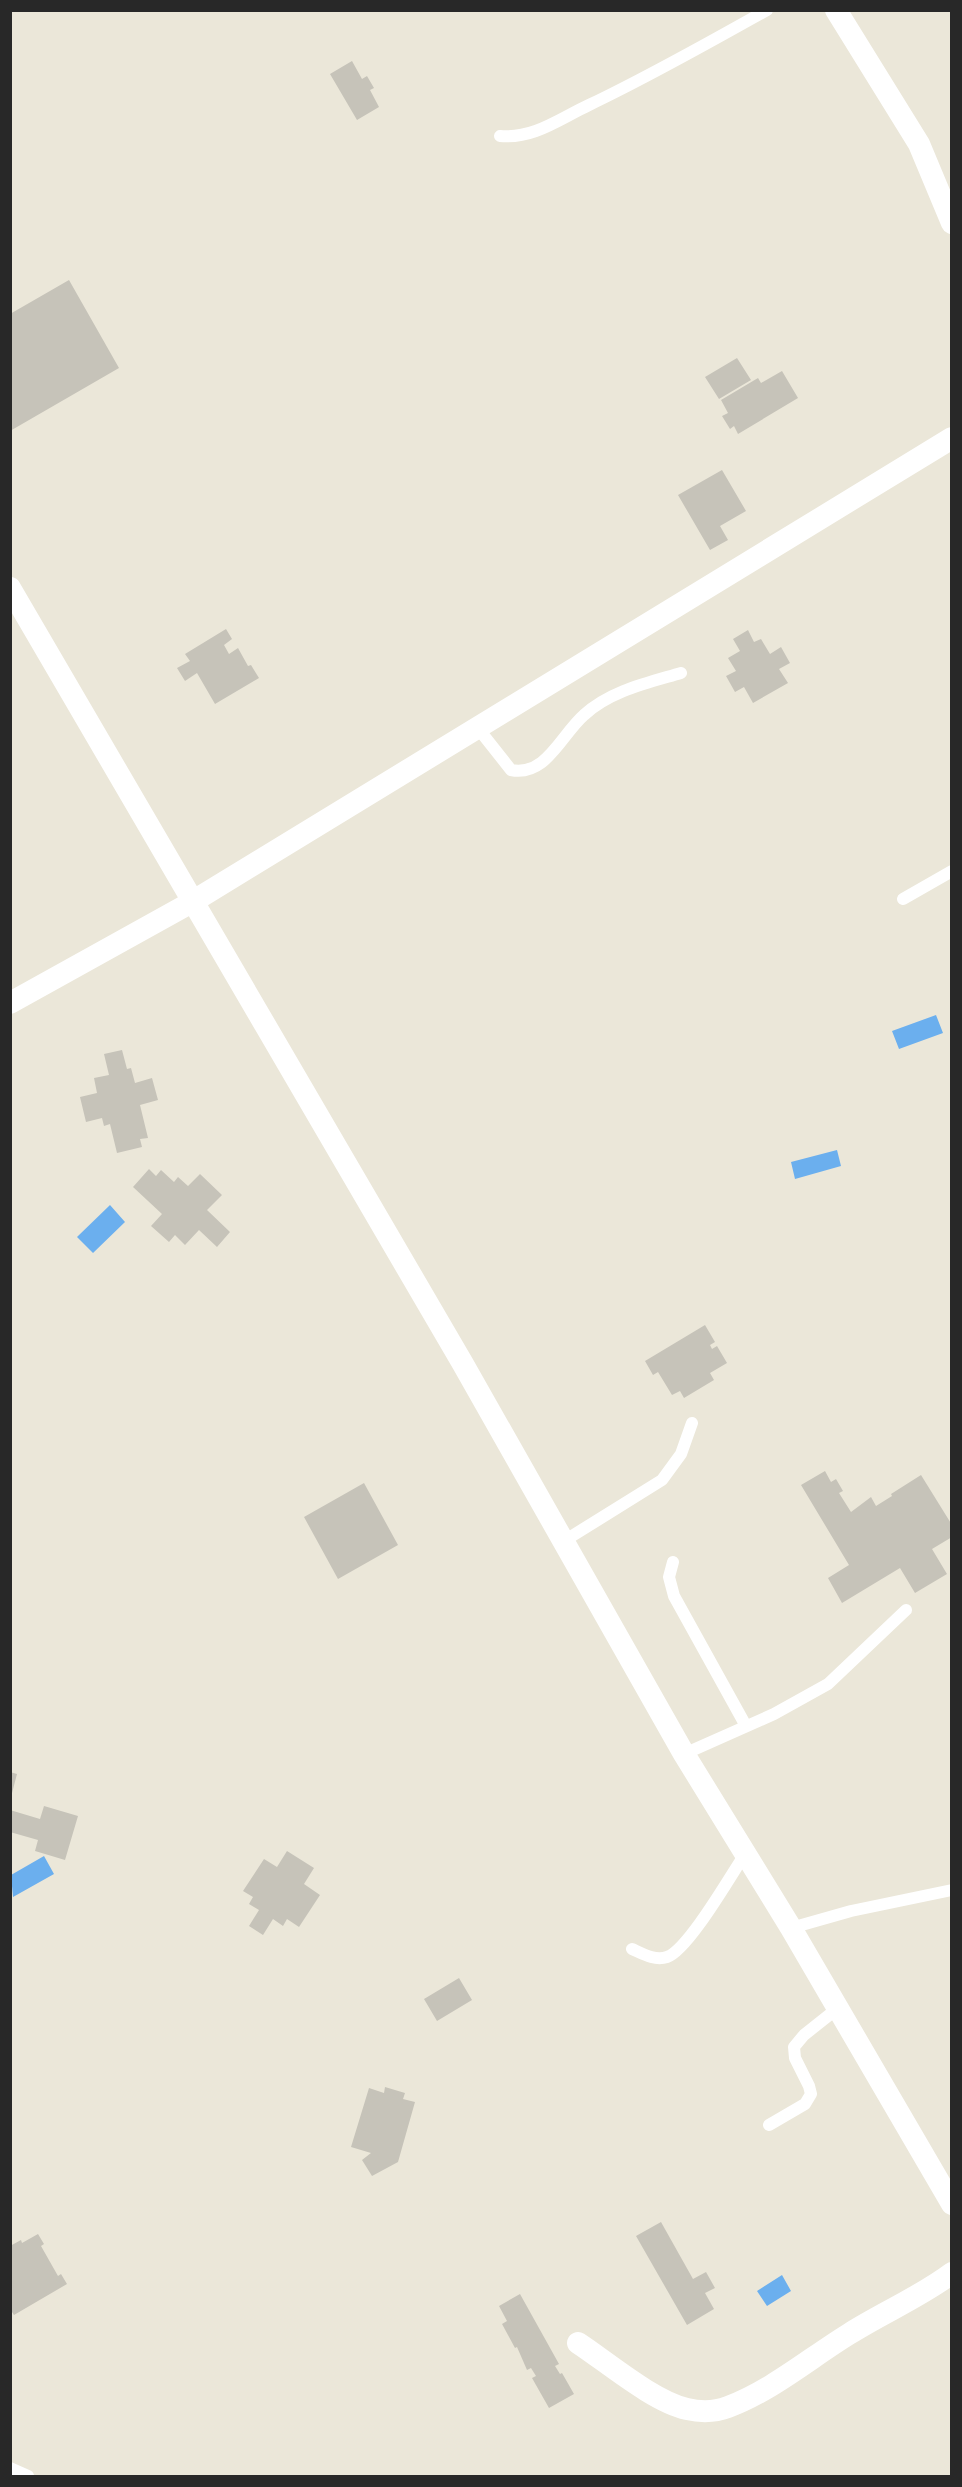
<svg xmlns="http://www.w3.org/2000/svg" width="962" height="2487" font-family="Manrope,sans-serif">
<rect width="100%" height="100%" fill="#ebe7d9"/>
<!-- water -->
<path fill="#6bafee" d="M936 1015 943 1033 899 1049 892 1031Z
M837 1150 841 1166 795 1179 791 1162Z
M110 1205 125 1222 93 1253 77 1237Z
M44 1856 54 1874 13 1897 11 1875Z
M782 2275 791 2291 767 2306 757 2291Z"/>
<!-- building -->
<path fill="#c6c3b9" d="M352 61 362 79 367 76 374 88 370 90 379 107 357 120 330 74Z
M69 280 119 368 10 431V314Z
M737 358 751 380 719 399 705 377Z
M782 371 798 398 738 434 734 426 730 429 722 416 728 413 721 400 758 378 761 383Z
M722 470 746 511 720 526 728 540 710 550 678 495Z
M226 629 232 639 224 645 229 654 238 648 248 666 251 665 259 678 215 704 197 673 185 681 177 668 190 661 185 654Z
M748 630 754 642 761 639 770 654 781 647 790 663 779 669 788 683 753 703 744 687 735 692 726 676 736 671 728 658 740 651 733 639Z
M122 1050 127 1069 131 1068 135 1083 152 1078 158 1100 140 1105 148 1138 140 1139 142 1147 117 1153 110 1124 104 1126 102 1118 86 1122 80 1097 97 1093 94 1078 109 1075 104 1054Z
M149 1169 156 1176 161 1170 174 1182 178 1177 188 1186 200 1174 222 1195 207 1210 230 1232 217 1247 199 1230 185 1245 175 1235 169 1242 151 1226 162 1214 133 1187Z
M705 1325 715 1342 710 1345 712 1349 717 1346 727 1363 710 1373 714 1380 684 1398 680 1391 672 1395 658 1372 653 1375 645 1361Z
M825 1471 831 1482 836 1479 843 1491 839 1493 851 1512 871 1497 876 1506 892 1496 891 1494 921 1475 952 1525V1537L932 1549 947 1574 915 1593 900 1568 842 1603 828 1578 849 1565 801 1485Z
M364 1483 398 1545 338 1579 304 1517Z
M10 1772 17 1774 11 1797H10Z
M44 1806 78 1816 65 1860 35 1851 38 1840 10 1832V1810L40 1819Z
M287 1851 314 1868 304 1884 320 1895 299 1927 287 1919 283 1926 273 1919 263 1935 249 1926 259 1910 249 1904 253 1897 243 1891 264 1859 277 1867Z
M459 1978 472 2000 437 2021 424 1999Z
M385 2087 405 2093 403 2099 415 2102 398 2162 372 2176 362 2160 371 2153 351 2147 369 2088 384 2093Z
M661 2222 693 2279 706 2272 715 2288 705 2293 714 2309 687 2325 636 2236Z
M38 2234 44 2244 41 2246 58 2276 61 2274 67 2284 14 2315 10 2309V2246L21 2240 22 2243Z
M520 2294 559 2364 555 2366 560 2374 562 2373 574 2394 549 2408 532 2378 536 2376 531 2368 527 2370 517 2347 515 2348 502 2324 507 2321 499 2306Z"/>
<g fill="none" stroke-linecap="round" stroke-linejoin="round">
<!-- service -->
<path stroke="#fff" stroke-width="12" d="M500 136C534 139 559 119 589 105 650 76 708 43 767 10
M477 727 511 770C546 777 561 735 584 715 610 691 647 683 681 673
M903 899 952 871
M564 1541 662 1480 681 1454 692 1423
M673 1562 669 1577 674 1596 746 1726
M684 1754 774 1714 828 1684 906 1610
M791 1928 851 1911 952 1890
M632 1949C643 1954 655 1961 667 1957 688 1950 731 1875 745 1854
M769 2125 805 2104 811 2094 809 2086 795 2058 794 2047 804 2035 838 2008
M10 2468 28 2476"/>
<!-- minor -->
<path stroke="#fff" stroke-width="22" d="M836 10 919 144 952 223
M10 588 463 1364 684 1754 791 1928 952 2204
M10 1003 192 902 952 438
M578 2343C607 2362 654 2402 687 2409 700 2412 715 2412 728 2407 771 2391 810 2358 849 2334 882 2313 920 2297 952 2273"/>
</g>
<!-- border -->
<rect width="962" height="2487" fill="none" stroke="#282828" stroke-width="24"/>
</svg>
